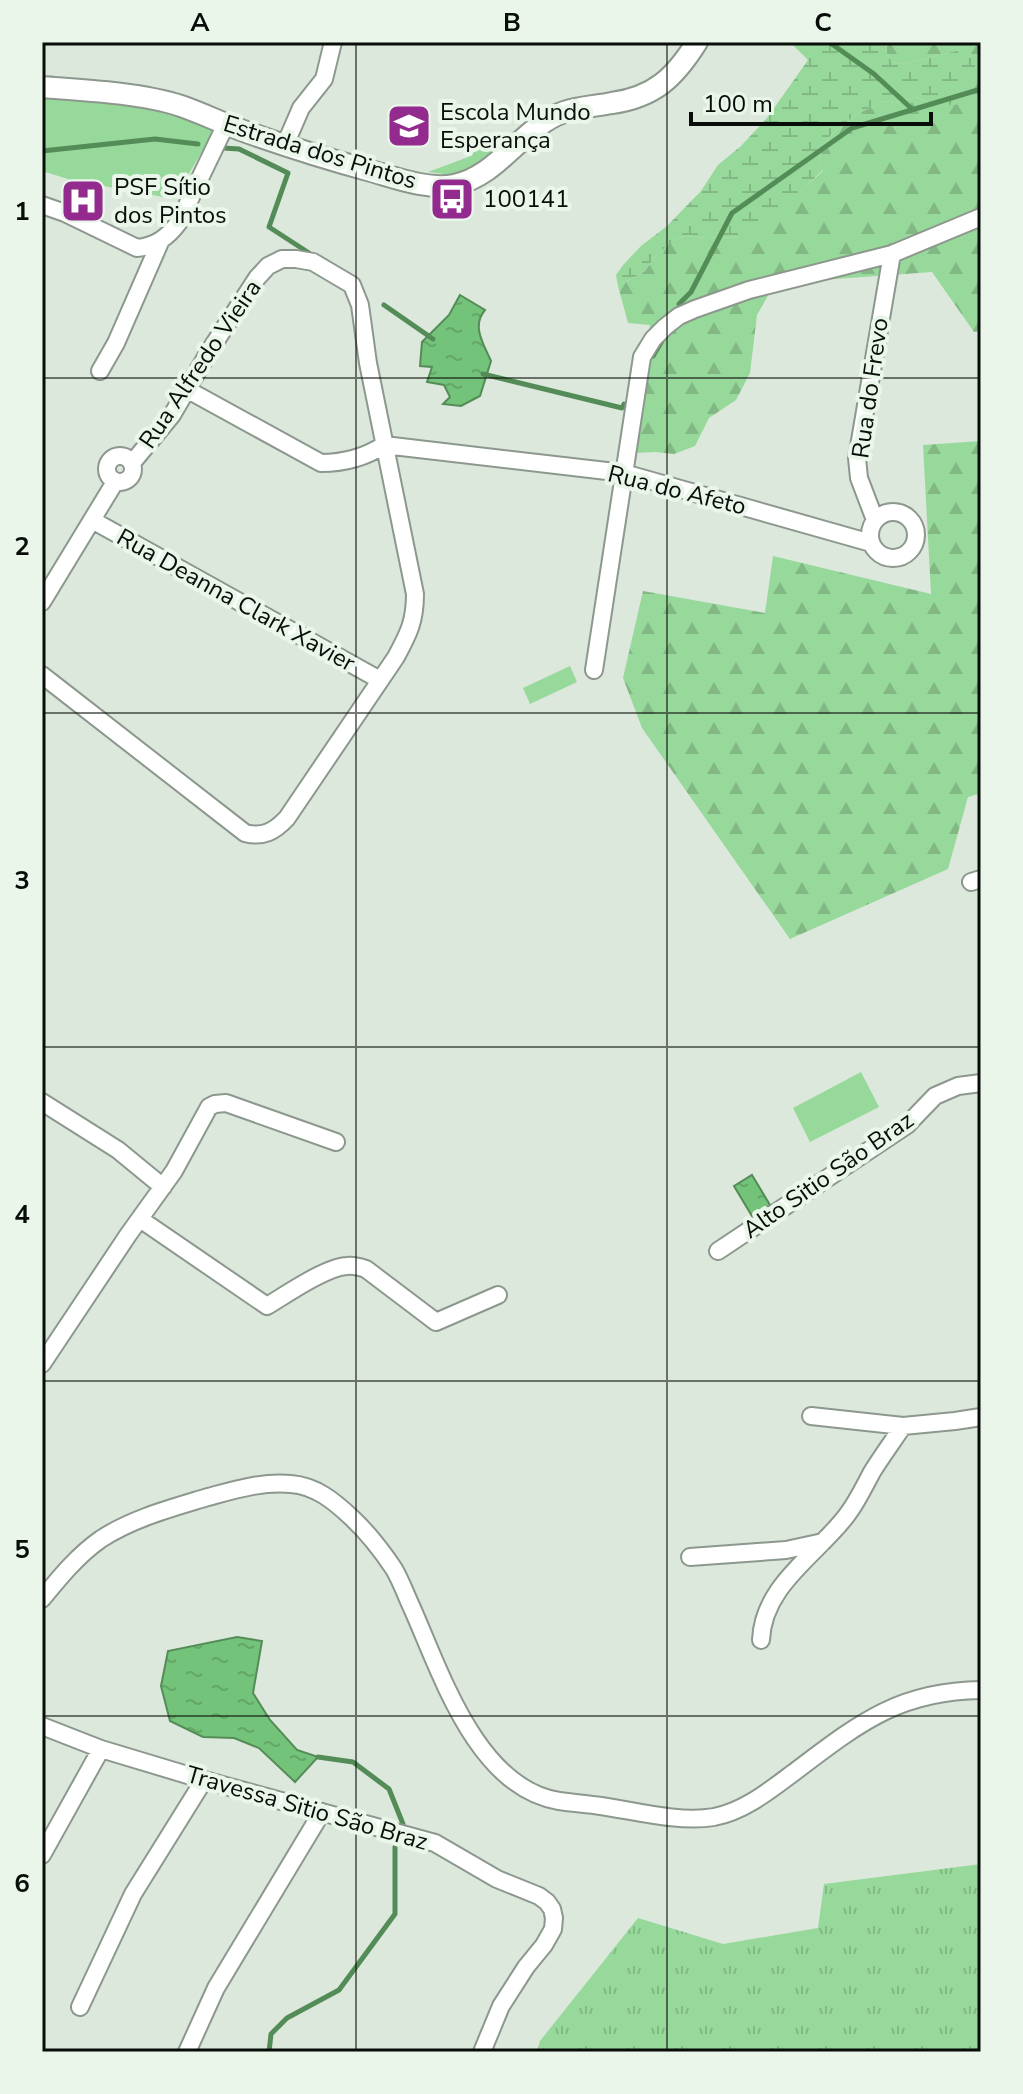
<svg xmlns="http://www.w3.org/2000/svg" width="1023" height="2094" font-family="'Nunito Sans',sans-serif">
<defs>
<pattern id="grass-tufts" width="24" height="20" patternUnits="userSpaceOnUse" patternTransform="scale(2)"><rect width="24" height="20" fill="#97d89b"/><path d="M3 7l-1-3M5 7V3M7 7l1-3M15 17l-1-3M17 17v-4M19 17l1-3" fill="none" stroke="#81b884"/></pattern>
<pattern id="forest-firs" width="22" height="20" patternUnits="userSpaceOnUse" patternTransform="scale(2)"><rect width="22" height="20" fill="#97d89b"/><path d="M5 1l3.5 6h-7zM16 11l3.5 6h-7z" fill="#81b884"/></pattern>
<pattern id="wetland-marsh" width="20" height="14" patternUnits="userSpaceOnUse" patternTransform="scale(2)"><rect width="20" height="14" fill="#97d89b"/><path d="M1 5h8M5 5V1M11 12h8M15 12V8" fill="none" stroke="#81b884"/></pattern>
<pattern id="water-ripples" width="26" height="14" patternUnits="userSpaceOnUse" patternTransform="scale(2)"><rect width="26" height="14" fill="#74c37a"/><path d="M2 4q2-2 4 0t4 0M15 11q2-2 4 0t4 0" fill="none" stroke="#63a668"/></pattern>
</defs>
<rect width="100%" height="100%" fill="#dce8dc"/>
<!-- grass -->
<path fill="url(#grass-tufts)" d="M981 1864V2052H537L540 2041 638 1918 723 1944 818 1928 824 1884Z"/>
<!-- forest -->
<path fill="url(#forest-firs)" d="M886 42H981V331L974 332 932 272 794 282 773 287 757 315 750 373 736 400 709 418 695 446 674 454 655 452 635 453 650 325 628 323 618 286 645 271 654 258 668 243 684 236 706 238 741 237 793 197 823 171 819 158 830 136 855 115 884 101 895 103 915 97 932 104 960 50 903 64 892 62 887 55Z
M981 441V793L968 797 948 869 790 939 642 728 623 678 643 591 765 613 773 556 931 594 923 445Z"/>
<!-- wetland -->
<path fill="url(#wetland-marsh)" d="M794 42H886L887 55 892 62 903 64 960 50 975 58C976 81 969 87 956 105L932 104 915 97 895 103 884 101 855 115 830 136 819 158 823 170 764 225 741 237 706 238 683 236 668 244 654 258 645 271 618 286 616 275 624 264 641 246 667 226 701 191 718 165 741 146 767 118 808 60 793 45Z"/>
<!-- park -->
<path fill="#97d89b" d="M42 95 126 104 217 126 174 199 71 180 42 171Z
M485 137 495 153 478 166 461 176 428 172 471 156Z
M570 666 577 682 530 704 523 688Z
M861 1072 879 1107 810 1142 793 1108Z"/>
<!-- water -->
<path fill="url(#water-ripples)" stroke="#548c58" stroke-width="2" d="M460 295 485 310C471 326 484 345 491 361L480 396 461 406 443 404 450 397 444 385 427 382 432 367 420 366 422 342 449 315Z
M752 1175 770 1205 752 1216 734 1186Z
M237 1637 262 1641 253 1693 270 1720 297 1750 318 1757 295 1782 259 1748 234 1738 203 1737 170 1721 161 1686 168 1651Z"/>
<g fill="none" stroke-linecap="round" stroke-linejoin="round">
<!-- stream -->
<path stroke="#548c58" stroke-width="5" d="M829 42 874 74 912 109
M223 148 239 149 288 173 269 227 309 253
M42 151 155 139 198 144
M679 304 691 292 732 213 852 128 981 89
M384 305 433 339
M653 356 665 336
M483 374 622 408 624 404
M318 1757 353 1762 389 1789 403 1824
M269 2052 271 2034 287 2018 339 1990 395 1914V1847"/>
<!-- minor casing -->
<g stroke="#8c988d" stroke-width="20">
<path id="minor" d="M285 145 301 108 324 79 333 42
M42 205 65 213 137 248C156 246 168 237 179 222L226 124
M100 371 116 343 161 240
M188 390 321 463C344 463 364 458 384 445
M384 445 624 473 871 543
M107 469a13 13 0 1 1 26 0a13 13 0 1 1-26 0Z
M870 535a23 23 0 1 1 46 0a23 23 0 1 1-46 0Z
M92 520 380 680
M875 520 859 478 857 458 892 254
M42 602 115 482
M594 670 642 357 653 339 665 327 679 316 695 309 749 290 892 254 981 217
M42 675 245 833C263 838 275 831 287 818L396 657C409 633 415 621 415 594L368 363 360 305 352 285 313 262 296 259H282L268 266 257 278 210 350 172 415 132 463
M971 882 981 879
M42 1102 118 1150 163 1187
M140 1219 267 1306C287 1294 326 1267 347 1266 354 1265 360 1267 366 1269L436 1322 498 1295
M718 1251 907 1125 935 1096 958 1086 981 1083
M42 1364 128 1235 174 1171 209 1107 215 1104 226 1103 336 1142
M811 1416 903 1426 955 1421 981 1417
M690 1557 786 1550 823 1542
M42 1599C60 1577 78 1555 101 1539 133 1518 172 1508 208 1497 234 1490 263 1481 291 1484 316 1486 334 1501 352 1518 368 1533 382 1551 394 1569 401 1581 406 1595 412 1608 441 1673 477 1788 559 1801 573 1803 587 1804 601 1806 635 1811 680 1823 714 1817 744 1811 769 1791 793 1773 857 1725 897 1691 981 1690
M761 1640C763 1585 817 1555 847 1515 857 1502 864 1487 872 1472 882 1456 893 1441 903 1426
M42 1726 101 1749 204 1780 435 1843 497 1879 539 1896 547 1902 552 1909 554 1918 553 1929 544 1945 526 1967 501 2006 482 2052
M42 1855 101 1749
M80 2007 133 1894 204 1780
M187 2052 216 1988 322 1812"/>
</g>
<!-- tertiary casing -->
<g stroke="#8c988d" stroke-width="24">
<path id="tertiary" d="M42 87C83 90 142 93 181 106 204 114 226 125 249 133 289 147 330 160 371 171 396 178 428 190 454 185 499 176 522 127 564 112 579 107 597 106 612 103 655 97 675 77 697 42"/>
</g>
<!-- minor -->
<use href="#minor" stroke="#fff" stroke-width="16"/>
<!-- tertiary -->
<use href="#tertiary" stroke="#fff" stroke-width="20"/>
</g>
<!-- grid -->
<path fill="none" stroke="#090d09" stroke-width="2" stroke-opacity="0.55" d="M356 42V2052M667 42V2052M42 378H981M42 713H981M42 1047H981M42 1381H981M42 1716H981"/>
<!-- icons -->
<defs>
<g id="school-square" transform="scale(2.3)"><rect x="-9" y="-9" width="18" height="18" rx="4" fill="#932b8f" stroke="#e9f6e9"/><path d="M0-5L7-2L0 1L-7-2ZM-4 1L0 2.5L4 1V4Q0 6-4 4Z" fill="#fff"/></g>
<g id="bus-square" transform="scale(2.3)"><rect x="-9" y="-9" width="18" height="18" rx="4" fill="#932b8f" stroke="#e9f6e9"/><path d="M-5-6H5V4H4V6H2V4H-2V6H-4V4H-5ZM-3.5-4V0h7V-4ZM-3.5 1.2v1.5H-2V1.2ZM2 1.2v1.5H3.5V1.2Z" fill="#fff"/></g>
<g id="hospital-square" transform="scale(2.3)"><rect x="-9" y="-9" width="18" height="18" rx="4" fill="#932b8f" stroke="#e9f6e9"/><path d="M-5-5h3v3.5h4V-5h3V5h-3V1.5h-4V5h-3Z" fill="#fff"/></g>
</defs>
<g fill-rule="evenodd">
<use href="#school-square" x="409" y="126"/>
<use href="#bus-square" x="452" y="199"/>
<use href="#hospital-square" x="83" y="201"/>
</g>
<g text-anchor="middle" stroke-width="8" stroke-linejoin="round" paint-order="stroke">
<!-- poi labels -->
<g font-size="24" fill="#090d09" stroke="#e9f6e9" text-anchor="start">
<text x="440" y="120">Escola Mundo<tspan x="440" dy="28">Esperança</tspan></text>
<text x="114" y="195">PSF Sítio<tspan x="114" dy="28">dos Pintos</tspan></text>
<text x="483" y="207">100141</text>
</g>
<!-- street labels -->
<g font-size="24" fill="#090d09" stroke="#e9f6e9">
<text transform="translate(320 152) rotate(17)" y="8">Estrada dos Pintos</text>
<text transform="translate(200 364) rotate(-56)" y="8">Rua Alfredo Vieira</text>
<text transform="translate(870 388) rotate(-82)" y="8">Rua do Frevo</text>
<text transform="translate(677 490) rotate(14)" y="8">Rua do Afeto</text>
<text transform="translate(236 600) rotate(29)" y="8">Rua Deanna Clark Xavier</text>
<text transform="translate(828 1175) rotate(-35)" y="8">Alto Sitio São Braz</text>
<text transform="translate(307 1808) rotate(16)" y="8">Travessa Sitio São Braz</text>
</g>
</g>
<!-- border -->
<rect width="1023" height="2094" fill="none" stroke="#e9f6e9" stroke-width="88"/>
<!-- scale -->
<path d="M691 112v12h240v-12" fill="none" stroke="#090d09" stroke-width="4"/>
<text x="703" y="112" font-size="24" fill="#090d09" stroke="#e9f6e9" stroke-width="6" paint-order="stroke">100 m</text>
<rect x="44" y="44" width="935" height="2006" fill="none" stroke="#090d09" stroke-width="3"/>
<g font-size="26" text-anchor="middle" font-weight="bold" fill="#090d09">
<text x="200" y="31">A</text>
<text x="512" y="31">B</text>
<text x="823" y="31">C</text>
<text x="22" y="220">1</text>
<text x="22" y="555">2</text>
<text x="22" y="889">3</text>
<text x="22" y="1223">4</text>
<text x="22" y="1558">5</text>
<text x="22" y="1892">6</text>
</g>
</svg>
